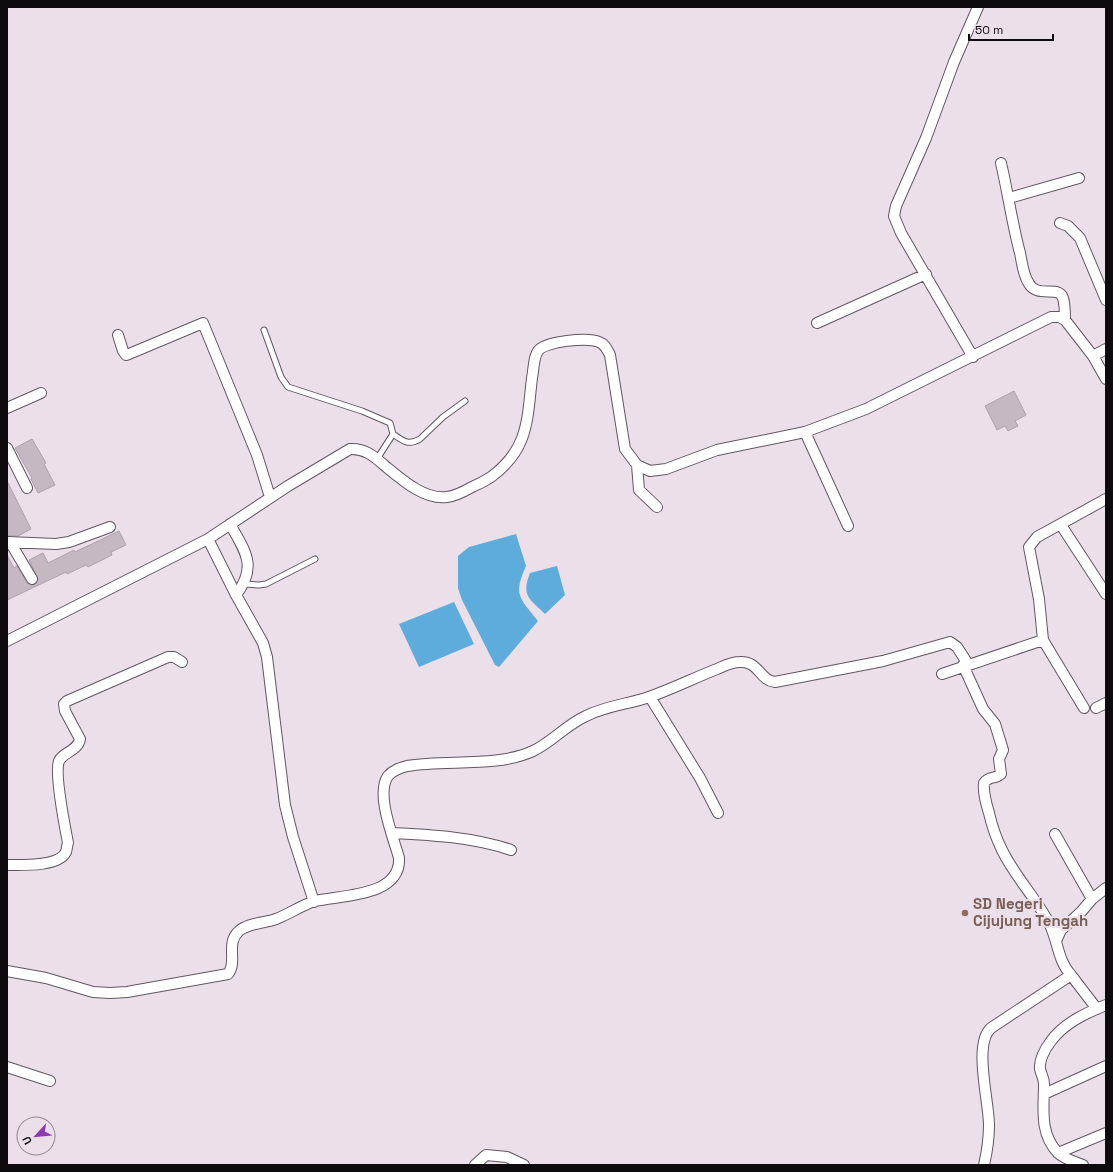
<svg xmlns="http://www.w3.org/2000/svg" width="1113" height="1172" font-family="'Space Grotesk',sans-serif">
<rect width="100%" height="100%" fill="#ebdfea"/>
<!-- water -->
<path fill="#5dacdb" d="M516 534 526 566C513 595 519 597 538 621L499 667 495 665 462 600 458 588V556L469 547Z
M557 566 565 595 545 614C529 598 521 596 530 573Z
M454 602 474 644 419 667 399 624Z"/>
<!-- building -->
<path fill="#c4b8c3" stroke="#ada1ac" d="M1014 391 1026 415 1015 421 1018 426 1008 431 1005 426 997 430 985 406Z
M32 439 46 463 44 464 55 485 38 493 31 479 32 478 15 448Z
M7 481 31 529 18 536H7Z
M119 531 126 545 111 552 112 555 88 567 86 565 67 574 66 572 7 600V555L14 568 17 566 27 583 32 585 37 582 38 579 29 560 43 553 48 563 74 550 75 552Z"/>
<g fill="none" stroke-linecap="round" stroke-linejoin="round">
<!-- service casing -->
<g stroke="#615761" stroke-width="7">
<path id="service" d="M264 330 281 377 288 387 362 411 390 423 393 434 377 459
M393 434C403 441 408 446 420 439L443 417 465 401
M244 584 259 585 266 584 315 559"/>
</g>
<!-- minor casing -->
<g stroke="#615761" stroke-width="12">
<path id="minor" d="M1001 163C1008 193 1012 223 1020 253 1022 262 1023 274 1028 282 1037 300 1058 284 1063 298 1065 305 1065 313 1065 320
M1009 198 1079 178
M1060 223 1068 226 1080 238 1106 300
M817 323 926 274
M118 335 123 351 126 355 129 354 203 323 257 455 270 497
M1093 356 1106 379
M973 357 901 233 894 216 896 206 926 138 954 62 978 7
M7 408 41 393
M805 432 848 526
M7 448 27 488
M637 465 639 490 657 507
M230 524C245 551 258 566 236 595L263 643 267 657 285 805 293 837 314 902
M1061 525 1106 594
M208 539 236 595
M7 542 56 544 69 542 110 527
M10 542 32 579
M7 641 208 539 288 486 350 449C364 448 374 456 384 465 401 479 424 500 447 497 456 496 465 491 472 487 479 484 485 481 491 477 529 449 527 420 532 378 534 369 533 358 538 351 545 341 588 337 599 342 605 344 607 349 610 355L625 449 637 465 650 471 666 469 717 450 805 432 866 409 1051 317H1059L1065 320 1093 356 1106 349
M963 665 983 709 995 724 1003 750 999 759 1001 774C996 779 988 776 984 783 983 793 986 803 989 813 992 826 996 838 1002 850 1015 877 1037 899 1050 925 1058 942 1058 961 1071 975L991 1028C973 1044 989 1101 989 1125 989 1138 987 1152 984 1165
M942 674 1043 640
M650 697 700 778 718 813
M1084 708 1043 640 1039 599 1029 547 1037 537 1106 499
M1096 708 1106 703
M392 833C432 835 473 837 511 850
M1055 834 1092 899
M7 865C21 865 59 867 66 852 67 849 67 845 68 843 65 827 54 773 59 761 63 752 78 751 80 739L65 711 64 704 67 701 168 657H174L182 662
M1056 941 1061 930 1081 912 1092 899 1106 888
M7 971 46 978 93 992 110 993 127 992 228 974C238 962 225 943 239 931 248 923 265 923 276 919 289 914 302 905 315 901 341 895 401 897 399 858 394 839 375 794 388 776 393 770 400 768 407 766 446 759 496 768 533 751 552 742 566 725 586 716 605 706 629 704 649 697 672 689 694 678 717 669 724 666 731 662 740 662 759 661 759 680 775 682L883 661 950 642 957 647 968 664
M1071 975 1097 1009
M7 1067 50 1081
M1044 1094 1106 1066
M1058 1153 1106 1133
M475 1165 486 1155 507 1157 524 1165
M1083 1165C1076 1162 1064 1159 1058 1153 1039 1133 1044 1108 1044 1084 1044 1078 1041 1074 1040 1069 1039 1059 1045 1049 1051 1041 1064 1023 1086 1013 1106 1005"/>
</g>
<!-- service -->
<use href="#service" stroke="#fff" stroke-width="5"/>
<!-- minor -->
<use href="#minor" stroke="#fff" stroke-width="10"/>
</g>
<!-- markers -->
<circle fill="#8d6e63" stroke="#ebdfea" stroke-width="1.5" cx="965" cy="913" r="4"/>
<g text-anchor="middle" stroke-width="4" stroke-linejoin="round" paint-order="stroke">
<!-- education labels -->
<g font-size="15" font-weight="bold" fill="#785e54" stroke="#ebdfea" text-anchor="start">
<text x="973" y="909">SD Negeri<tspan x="973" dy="17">Cijujung Tengah</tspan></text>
</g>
</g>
<!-- border -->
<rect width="1113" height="1172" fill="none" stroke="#0e0a0e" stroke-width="16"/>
<!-- north arrow -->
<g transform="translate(36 1136) rotate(243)"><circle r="19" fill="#ebdfea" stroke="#938a92"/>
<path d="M0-3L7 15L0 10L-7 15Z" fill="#8a3cad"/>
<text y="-6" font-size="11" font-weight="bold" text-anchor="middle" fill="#0e0a0e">U</text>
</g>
<!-- scale -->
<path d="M969 34v6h84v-6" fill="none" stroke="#0e0a0e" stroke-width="2"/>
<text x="975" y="34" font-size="12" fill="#0e0a0e" stroke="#ebdfea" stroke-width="3" paint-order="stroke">50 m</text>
</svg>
